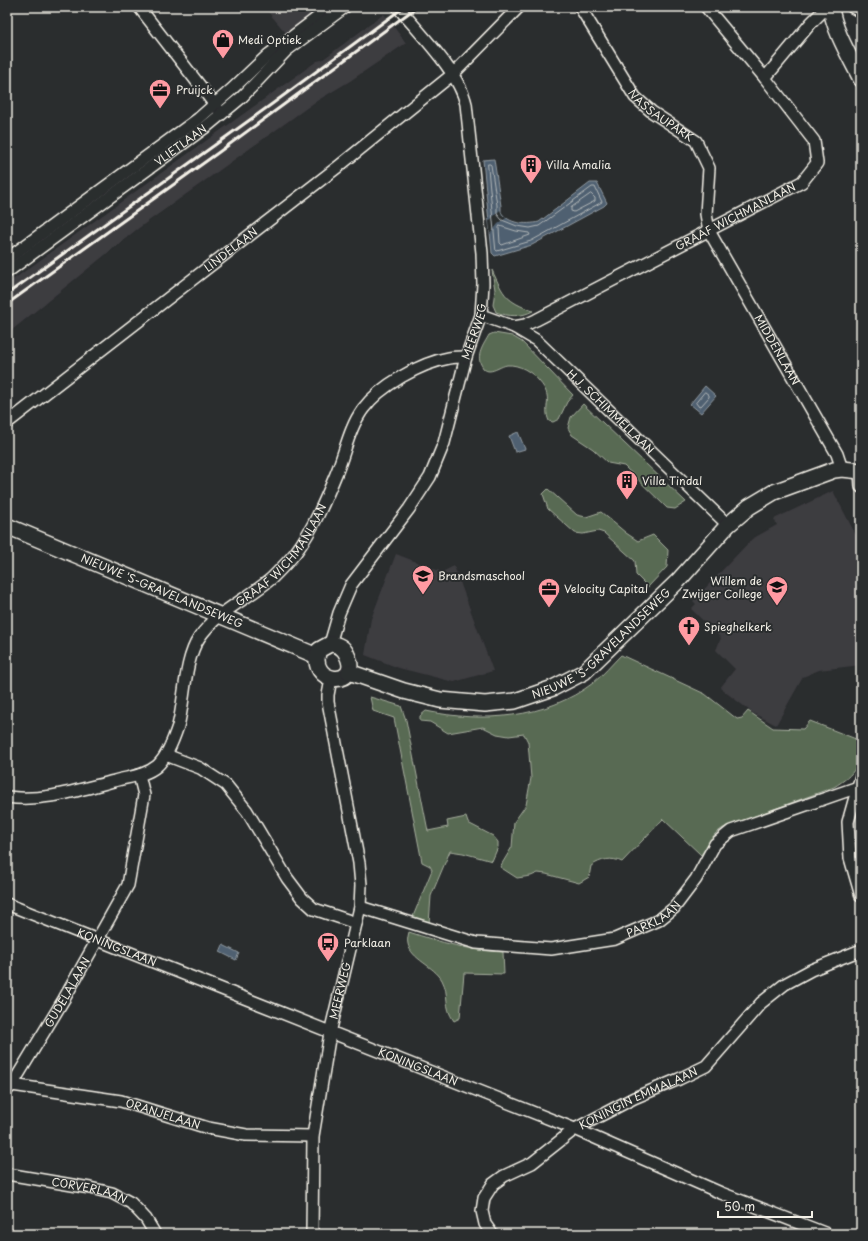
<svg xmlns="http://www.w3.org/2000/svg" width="868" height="1241" font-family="'Playpen Sans',sans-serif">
<rect width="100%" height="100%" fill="#2a2d2e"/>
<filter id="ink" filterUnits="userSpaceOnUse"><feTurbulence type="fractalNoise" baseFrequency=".025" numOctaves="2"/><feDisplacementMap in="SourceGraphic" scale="8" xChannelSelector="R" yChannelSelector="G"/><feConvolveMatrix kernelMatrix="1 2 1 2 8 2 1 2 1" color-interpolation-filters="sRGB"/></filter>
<g filter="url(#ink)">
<!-- built -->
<path fill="#3e3c41" d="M264 7H321L286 33Z
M384 14 406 43 350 81 315 102 136 230 7 334V284L317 61 322 60Z
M833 491 861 545V665L819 670 803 677 776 725 753 713 720 688 735 669 716 650 721 638 691 609 696 604 693 601 752 539 777 525 774 519Z
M396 554 442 572 454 566 493 671 454 682 399 668 365 655 371 619Z"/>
<!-- green -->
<path fill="#596a53" stroke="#a6ae9e" d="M492 270C504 296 506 301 533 311 521 317 509 317 496 312L493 305 495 290Z
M494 333 512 336 522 342 573 395 567 402 559 419 553 422 549 421C542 405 555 399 539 381 532 372 519 364 507 365 501 366 495 371 489 371 486 371 483 369 482 366 475 356 484 344 489 335Z
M583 404 686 502 675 509 667 508 624 466 608 463 593 449 572 435 568 428 571 417Z
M548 489 577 515 586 517 601 512 626 533 638 541 653 535 668 550 667 567 648 587 636 575 635 561 604 533 598 531 583 534 575 533 548 509 543 494Z
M621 655 705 694 737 719 742 718 748 711 773 728 803 729 810 721 861 741C861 765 855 774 834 787L723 828 715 834 701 855 663 819 622 862C612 857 601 859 591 866L589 877 579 883 546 874 538 873 531 876 517 878 500 867 512 847 514 822 526 805 531 778 528 742 524 734 509 736 497 734 483 727 448 733 430 722 420 721V716L426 711C482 723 546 719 593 683 603 675 612 664 621 655Z
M370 697 401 706 406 720 428 831 448 827 447 821 466 817 468 823 493 836 498 842V847L492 861 463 853 450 851 431 896 429 924 412 919 432 870 430 866 422 862 394 718 373 711Z
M409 932C439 942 471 951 503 952L504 974 464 973 460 1018 454 1021C443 1006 450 995 442 980 434 966 411 959 408 944 407 940 408 936 409 932Z"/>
<!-- water -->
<path fill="#4f6071" stroke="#919aa1" d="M494 159 501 206V212C508 224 526 225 539 222L590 183H597L607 203 604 206 532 245 495 256 492 253 483 160Z
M705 386 716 396 701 413 690 404Z
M518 432 525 449 515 452 509 436Z
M223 945 239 953 236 960 220 952Z"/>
<!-- pier -->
<path fill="#2a2d2e" d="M500 210 502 215 506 218 498 224 490 234 489 221Z"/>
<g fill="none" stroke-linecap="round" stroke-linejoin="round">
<!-- shore -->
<path stroke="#b2b7b8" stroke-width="1" d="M488 164H490L491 165 497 205V214L502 220 517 226 530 228 539 226 592 187H595L602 202 531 241 497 251 496 250Z
M591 194 595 198V201L574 212 571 211V208Z
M500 226 516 231 529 233 530 235 502 245 500 243 499 228Z
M705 392 709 395V397L701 406 699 407 696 403Z"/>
<!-- street casing -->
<g stroke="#f4f1e8" stroke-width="14">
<g id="street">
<path d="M139 7 218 109"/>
<path id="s1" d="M580 7 635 97 652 112 696 141 709 168 706 214 709 231 837 454 842 469"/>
<path d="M706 7 765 78"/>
<path d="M852 7 861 12"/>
<path d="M7 259 198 119 231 90 268 55 331 7"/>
<path id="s2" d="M7 272 207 126 242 97 287 50 345 7"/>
<path id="s3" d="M481 315 514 327 536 340 728 525"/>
<path id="s4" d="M514 327 525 325 536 320 802 182 817 163 814 141 765 78 811 23 827 7"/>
<path id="s5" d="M7 423 339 166 453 74 519 7"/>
<path d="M860 471 861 487"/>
<path id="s6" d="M330 644 339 613 351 585 409 509 430 477 444 443 466 357 481 315 483 284 482 253 466 104C459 72 419 33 398 7"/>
<path d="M166 755 200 768 226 785 247 811 287 878 302 898 314 909 356 923"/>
<path d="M861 776 848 822 850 858 861 896"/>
<path id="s7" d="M7 797C44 802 78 790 114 781 128 777 145 776 157 766 166 758 174 738 178 726 185 700 184 660 199 638 217 611 248 599 272 578 280 570 289 561 296 552 313 529 325 501 336 474 345 453 349 428 363 409 380 386 420 363 449 358 455 357 461 357 466 357"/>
<path id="s8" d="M7 904 575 1129 721 1193 827 1234"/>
<path id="s9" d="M360 907 476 943 551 949 615 939 659 920 674 908 696 879 715 844 731 831 861 786"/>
<path id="s10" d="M12 1085 121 1101 208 1128 246 1135 313 1136"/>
<path id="s11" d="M7 1090 12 1085 64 999 128 885 144 795 139 775"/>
<path id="s12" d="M7 1174 90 1188 112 1193 131 1203 146 1219 155 1234"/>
<path id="s13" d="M312 1234 313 1136 330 1033 360 907 361 885 359 863 328 702V695L331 679"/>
<path id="s14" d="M492 1234 485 1224 482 1211 484 1198 493 1184 504 1176 532 1163 575 1129 634 1098 679 1079 706 1066 761 1003 785 984 811 970 861 950"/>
</g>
</g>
<!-- secondary casing -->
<g stroke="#f4f1e8" stroke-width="18">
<g id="secondary">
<path d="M831 7C833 29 851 59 861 79"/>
<path id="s15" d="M7 526 317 656"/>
<path d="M330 644C338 644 344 648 347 655 363 689 306 685 319 650Z"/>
<path id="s16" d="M349 672 404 691 440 700 485 704 515 701 553 688 584 672 678 581 728 525 749 507 774 492 834 470 842 469 861 471"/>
</g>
</g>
<!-- street -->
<use href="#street" stroke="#2a2d2e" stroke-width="11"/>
<!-- secondary -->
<use href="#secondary" stroke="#2a2d2e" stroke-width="15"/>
<!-- rail -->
<path stroke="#f4f1e8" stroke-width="3" d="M7 294 272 104 404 7
M7 304 219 152 417 7"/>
</g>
</g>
<!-- icons -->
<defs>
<g id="shop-pin" transform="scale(1.15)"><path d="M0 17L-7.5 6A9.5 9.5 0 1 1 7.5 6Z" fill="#ff9aa2" stroke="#2a2d2e"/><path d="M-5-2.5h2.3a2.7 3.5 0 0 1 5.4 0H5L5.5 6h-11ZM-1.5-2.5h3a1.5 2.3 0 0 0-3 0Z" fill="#111"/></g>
<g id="office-pin" transform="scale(1.15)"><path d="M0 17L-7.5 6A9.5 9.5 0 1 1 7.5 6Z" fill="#ff9aa2" stroke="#2a2d2e"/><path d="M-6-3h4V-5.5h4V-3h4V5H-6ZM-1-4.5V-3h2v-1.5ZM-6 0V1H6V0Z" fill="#111"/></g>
<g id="building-pin" transform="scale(1.15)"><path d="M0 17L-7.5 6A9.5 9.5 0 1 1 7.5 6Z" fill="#ff9aa2" stroke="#2a2d2e"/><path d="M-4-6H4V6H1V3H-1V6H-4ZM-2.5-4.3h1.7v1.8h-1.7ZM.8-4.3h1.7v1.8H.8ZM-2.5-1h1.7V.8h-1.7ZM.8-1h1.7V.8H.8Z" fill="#111"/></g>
<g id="school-pin" transform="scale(1.15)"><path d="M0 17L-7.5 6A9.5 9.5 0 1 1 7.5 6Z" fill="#ff9aa2" stroke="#2a2d2e"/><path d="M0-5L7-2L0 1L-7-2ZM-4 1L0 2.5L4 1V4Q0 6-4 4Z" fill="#111"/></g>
<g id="church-pin" transform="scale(1.15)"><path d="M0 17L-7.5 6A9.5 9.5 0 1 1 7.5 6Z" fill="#ff9aa2" stroke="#2a2d2e"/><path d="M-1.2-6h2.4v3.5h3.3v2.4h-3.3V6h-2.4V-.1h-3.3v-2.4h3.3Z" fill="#111"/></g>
<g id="bus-pin" transform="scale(1.15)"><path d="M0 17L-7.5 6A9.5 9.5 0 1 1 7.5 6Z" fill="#ff9aa2" stroke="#2a2d2e"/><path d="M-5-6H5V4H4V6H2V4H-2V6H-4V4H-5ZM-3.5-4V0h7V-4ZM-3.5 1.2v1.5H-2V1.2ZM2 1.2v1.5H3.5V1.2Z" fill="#111"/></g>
</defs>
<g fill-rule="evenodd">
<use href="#shop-pin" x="223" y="40"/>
<use href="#office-pin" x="160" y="90"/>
<use href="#building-pin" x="531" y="165"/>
<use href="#building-pin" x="627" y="481"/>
<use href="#school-pin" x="423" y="576"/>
<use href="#school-pin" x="777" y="587"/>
<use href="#office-pin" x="549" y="589"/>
<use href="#church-pin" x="689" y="627"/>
<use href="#bus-pin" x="328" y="943"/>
</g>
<g text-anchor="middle" stroke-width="4" stroke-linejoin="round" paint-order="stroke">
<!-- poi labels -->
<g font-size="11" fill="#f4f1e8" stroke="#2a2d2e" text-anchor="start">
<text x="238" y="44">Medi Optiek</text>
<text x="176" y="94">Pruijck</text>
<text x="546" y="169">Villa Amalia</text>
<text x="642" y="485">Villa Tindal</text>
<text x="438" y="580">Brandsmaschool</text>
<text x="762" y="585" text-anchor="end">Willem de<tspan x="762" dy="13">Zwijger College</tspan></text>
<text x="564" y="593">Velocity Capital</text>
<text x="704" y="631">Spieghelkerk</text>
<text x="344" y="947">Parklaan</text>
</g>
<!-- street labels -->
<g font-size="11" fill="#f4f1e8" stroke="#2a2d2e">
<text dy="4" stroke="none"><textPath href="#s1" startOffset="137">NASSAUPARK</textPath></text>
<text dy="4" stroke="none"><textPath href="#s2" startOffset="215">VLIETLAAN</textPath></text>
<text dy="4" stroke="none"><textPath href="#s4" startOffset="248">GRAAF WICHMANLAAN</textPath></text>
<text dy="4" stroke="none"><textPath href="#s5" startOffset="283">LINDELAAN</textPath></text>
<text dy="4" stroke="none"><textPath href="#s6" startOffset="349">MEERWEG</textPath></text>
<text dy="4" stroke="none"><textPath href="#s1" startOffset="411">MIDDENLAAN</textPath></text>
<text dy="4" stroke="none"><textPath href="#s3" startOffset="164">H.J. SCHIMMELLAAN</textPath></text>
<text dy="4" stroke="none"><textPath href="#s7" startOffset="410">GRAAF WICHMANLAAN</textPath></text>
<text dy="4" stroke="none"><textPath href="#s15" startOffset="168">NIEUWE 'S-GRAVELANDSEWEG</textPath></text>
<text dy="4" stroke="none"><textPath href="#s16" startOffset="276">NIEUWE 'S-GRAVELANDSEWEG</textPath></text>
<text dy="4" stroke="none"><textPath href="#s9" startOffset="305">PARKLAAN</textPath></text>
<text dy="4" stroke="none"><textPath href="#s8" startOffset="118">KONINGSLAAN</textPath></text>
<text dy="4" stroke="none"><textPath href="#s13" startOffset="246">MEERWEG</textPath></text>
<text dy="4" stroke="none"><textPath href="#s11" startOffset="115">GUDELALAAN</textPath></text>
<text dy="4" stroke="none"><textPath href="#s8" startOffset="442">KONINGSLAAN</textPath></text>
<text dy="4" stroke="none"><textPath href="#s14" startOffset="225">KONINGIN EMMALAAN</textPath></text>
<text dy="4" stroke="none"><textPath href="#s10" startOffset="154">ORANJELAAN</textPath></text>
<text dy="4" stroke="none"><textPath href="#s12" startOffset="84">CORVERLAAN</textPath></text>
</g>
</g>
<!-- margin -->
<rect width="868" height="1241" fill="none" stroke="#2a2d2e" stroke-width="24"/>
<rect x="12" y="12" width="844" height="1217" fill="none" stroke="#f4f1e8" stroke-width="1.5" filter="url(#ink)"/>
<!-- scale -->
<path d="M718 1211v6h94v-6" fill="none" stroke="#f4f1e8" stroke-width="2"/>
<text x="724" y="1211" font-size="12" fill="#f4f1e8" stroke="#2a2d2e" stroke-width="3" paint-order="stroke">50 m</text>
</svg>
